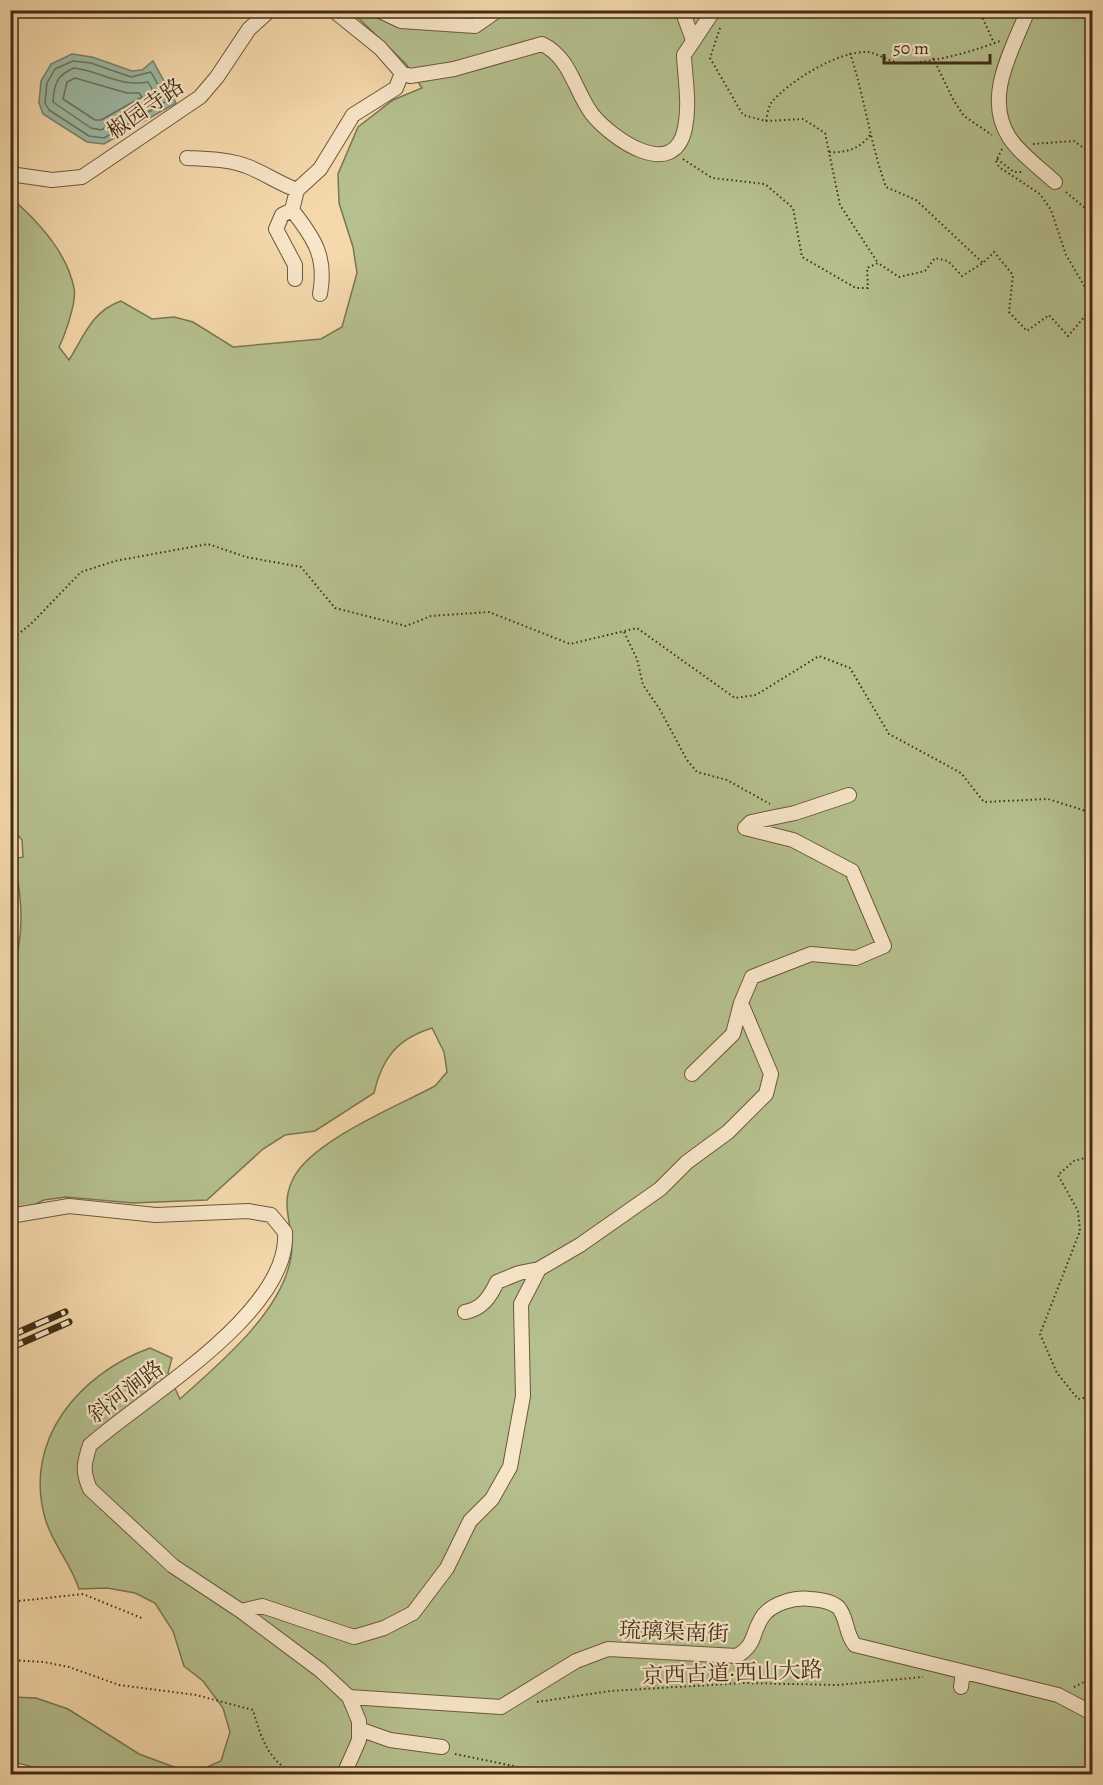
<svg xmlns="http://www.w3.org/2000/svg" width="1103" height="1785" font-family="Alegreya,'Noto Serif SC',serif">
<rect width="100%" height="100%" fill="#f5d9ac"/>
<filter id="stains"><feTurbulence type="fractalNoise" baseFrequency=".00333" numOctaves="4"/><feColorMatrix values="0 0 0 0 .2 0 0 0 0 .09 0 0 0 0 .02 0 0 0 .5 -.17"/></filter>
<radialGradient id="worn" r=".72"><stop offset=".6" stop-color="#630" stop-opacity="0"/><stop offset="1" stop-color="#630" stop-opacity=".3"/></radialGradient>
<!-- green -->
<path fill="#b5c08e" stroke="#7a7652" stroke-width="1.5" d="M351 11H1092V1774H11V1697L36 1698 68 1709 139 1754 174 1767 196 1772 221 1761 230 1732 223 1708 203 1681 184 1666 173 1631 155 1603 135 1593 107 1588 79 1589C71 1563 52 1544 45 1518 23 1440 79 1374 150 1348L172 1358 168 1373 180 1399C220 1363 282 1312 291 1257 296 1229 279 1209 292 1181 308 1142 398 1106 435 1086L447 1072 444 1052 432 1028C397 1039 382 1058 374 1093L315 1131 285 1135 263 1149 207 1200 133 1203 66 1197 44 1200 24 1210 11 1206 10 976C26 939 22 897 14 859L23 857 22 840 13 829 10 830V197C37 220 67 253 74 288 77 301 65 335 59 347L69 360C84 336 92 311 121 301L152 319 174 317 193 322 233 347 321 339 342 327 357 273 353 247 339 203 338 174 358 127 393 100 422 88 406 64Z"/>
<!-- water -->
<path fill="#9dbaa6" stroke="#78826c" stroke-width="1.5" d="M72 54 92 57 132 71 142 70 153 61 176 103 104 144 87 142 43 114 39 103 41 81 51 64Z"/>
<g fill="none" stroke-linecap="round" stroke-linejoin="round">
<!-- shore -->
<path stroke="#6e745e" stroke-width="1.5" d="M73 61 91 63 131 77 151 72 167 101 104 138 89 136 49 110 45 103 47 83 55 69Z
M74 68C104 72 118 87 148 82L157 98 101 130 91 128 53 102C54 84 57 75 74 68Z
M75 78 127 93H139L142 97 101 120H95L63 99 67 82Z"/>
<!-- minor casing -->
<g stroke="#6d583b" stroke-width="16">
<path id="minor" d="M333 10 380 48 402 73 410 76 454 69 542 44C571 58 574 90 592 114 611 138 674 183 685 128 690 103 685 79 684 55L714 10
M378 10 401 21 475 26 498 10
M682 10 693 40
M1028 10C1013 49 983 96 1009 137 1019 153 1040 168 1055 182
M187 158C207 159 230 159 249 167 266 174 280 184 297 190L320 169 353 115 396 88 402 73
M10 174 52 180 82 177 200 97 217 77 249 29 270 10
M292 210C314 238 327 257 320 294
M295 279V265L276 229 282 215 292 210 297 190
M692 1074 733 1034 741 1003
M10 1216 69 1206 156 1215 248 1211 271 1215 285 1232C291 1312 144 1397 90 1445 84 1463 82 1471 90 1489L173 1566 241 1611 320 1670 349 1697 359 1721V1740L344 1774
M465 1312C482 1309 490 1297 497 1282L519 1273 539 1269
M241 1611 262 1606 354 1637 384 1628 413 1613 447 1568 470 1521 492 1499 510 1467 523 1396 521 1304 539 1269 580 1245 660 1189 687 1162 728 1132 766 1094 771 1074 741 1003 752 977 811 954 856 958 884 946 852 871 793 840 745 828 751 822 795 813 849 795
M961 1687 963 1672
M349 1697 501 1707 576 1661 608 1649 737 1656C756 1644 751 1636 761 1619 770 1603 795 1597 811 1599 821 1600 830 1601 838 1607 848 1618 845 1634 855 1645L1058 1695 1092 1713
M359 1729 390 1740 442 1747
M10 1769 31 1774"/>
</g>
<!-- path -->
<path stroke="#402d15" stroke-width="2" stroke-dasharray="1.5 3" stroke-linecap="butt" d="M979 10 994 43
M720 28 710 58 743 115 766 121C767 116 768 108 771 103 789 81 838 51 867 52 880 53 890 65 911 63 942 60 971 52 1000 41
M850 53C865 98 870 143 886 187L916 200 983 263
M933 58 954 101 964 116 992 135
M766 121 803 119 825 133 840 205 878 263
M1033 144 1074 141 1085 149 1092 165
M829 152C846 153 860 149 870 135
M683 159 712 178 765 184 793 208 802 257 856 288H868L867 268 878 263 899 277 925 271 935 258 948 261 962 276 983 263 994 252 1013 275 1009 312 1027 331 1049 315 1068 336 1086 315 1089 294 1066 255 1051 210 1040 194 999 167 996 161 1002 149
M997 159 1014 172H1022
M1066 192 1092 214
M624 632 637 659 643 685 659 708 687 760 697 772 727 780 770 804
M10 640 30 625 81 572 115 561 208 544 246 557 301 567 335 608 406 626 431 616 489 612 570 644 637 628 735 698 756 695 819 656 850 668 889 734 961 773 984 802 1048 799 1092 813
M1092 1156 1074 1161 1058 1175 1078 1211 1080 1231 1040 1334 1057 1373 1078 1399 1092 1396
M10 1602 83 1594 144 1619
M10 1660 44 1662 69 1667 119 1685 196 1695 253 1710C261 1738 269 1763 296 1774
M10 1665 18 1663
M1074 1687 1092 1678
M537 1702 610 1691 744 1683 837 1685 923 1677
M455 1754 533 1770 537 1774"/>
<!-- minor -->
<use href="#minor" stroke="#f8e6c9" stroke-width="14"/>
<!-- rail casing -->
<g stroke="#402d15" stroke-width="7">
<path id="rail" d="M10 1336 65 1312
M10 1348 69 1322"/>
</g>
<!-- rail -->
<use href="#rail" stroke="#f8e6c9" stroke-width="4.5" stroke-dasharray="14" stroke-linecap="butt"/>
</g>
<g text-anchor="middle" stroke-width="4.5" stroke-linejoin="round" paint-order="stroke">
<!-- street labels -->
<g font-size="22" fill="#402d15" stroke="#f8e6c9">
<text transform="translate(145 108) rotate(-35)" y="8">椒园寺路</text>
<text transform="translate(125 1391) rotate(-37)" y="8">斜河涧路</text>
<text transform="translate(674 1631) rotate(2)" y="8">琉璃渠南街</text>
<text transform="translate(732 1672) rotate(-2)" y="8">京西古道·西山大路</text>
</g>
</g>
<!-- margin -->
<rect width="1103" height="1785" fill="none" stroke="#f5d9ac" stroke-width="36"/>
<rect x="12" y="12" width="1079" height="1761" fill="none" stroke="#402d15" stroke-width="3"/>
<rect x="18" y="18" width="1067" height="1749" fill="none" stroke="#402d15" stroke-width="1.5"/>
<!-- scale -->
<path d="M884 54v9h106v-9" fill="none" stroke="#402d15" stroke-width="3"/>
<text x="893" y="54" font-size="18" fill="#402d15" stroke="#f8e6c9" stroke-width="4.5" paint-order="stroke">50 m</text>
<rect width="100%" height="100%" filter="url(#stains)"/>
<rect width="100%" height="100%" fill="url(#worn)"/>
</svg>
